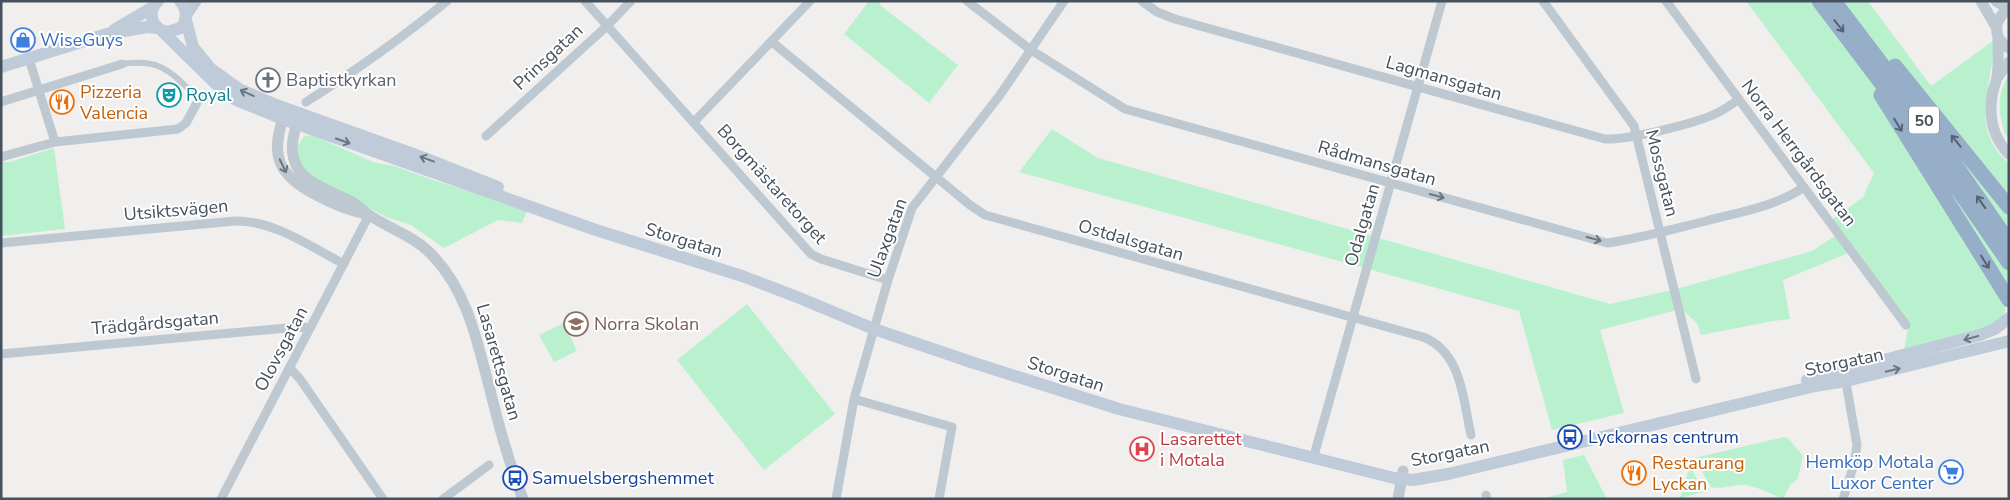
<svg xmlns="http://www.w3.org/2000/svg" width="2010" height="500" font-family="'Nunito Sans',sans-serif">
<rect width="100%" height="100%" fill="#f1eeee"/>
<!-- green -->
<path fill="#b9f1cf" d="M869 1H879L881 6 958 65 929 103 844 34Z
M1746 1H1868L1931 86 1994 40C1994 85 1967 128 2009 163V289C2006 298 2007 312 2001 319 1984 335 1928 345 1904 351L1909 323 1851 252 1783 280 1790 319 1773 321 1701 335 1697 323 1681 309 1600 330 1624 413 1552 430 1519 311 1019 172 1052 129 1098 158 1610 304 1676 289 1812 251 1838 234 1829 222 1863 197 1874 173Z
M2009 75V134L2006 136C1998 115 1996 94 2009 75Z
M312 135 373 162 394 166 436 181 528 209 522 223 498 220 444 248 411 225 386 217 321 182 306 171 299 161 297 147 304 136Z
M54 148 65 229 1 236V162H10Z
M747 304 835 414 764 470 677 360Z
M564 323 577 351 554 362 539 335Z
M1784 437 1788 438 1803 456 1798 478 1790 485 1783 499C1771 494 1756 486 1744 485 1733 484 1720 490 1711 487L1694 458Z
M1584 455 1607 499H1542L1567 492 1563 460Z
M1690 466 1704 492 1680 498Z"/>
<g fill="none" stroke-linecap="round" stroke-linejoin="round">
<!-- pedestrian -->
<path stroke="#bdc8d1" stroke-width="6" d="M122 64C163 58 171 73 199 99"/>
<!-- minor -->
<path stroke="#bdc8d1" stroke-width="9" d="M585 1 811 254 821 259 888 280
M967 1 1031 50 1125 109 1607 243C1641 238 1673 229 1706 221 1739 212 1775 207 1804 187
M1142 1 1157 12 1175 19 1605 139C1628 140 1693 124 1715 114 1724 110 1731 105 1739 99
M1543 1 1634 126 1696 379
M1666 1 1906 325
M772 42 970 205 985 215 1423 337C1462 352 1463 400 1471 435
M29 59 55 142
M1 102 122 64
M306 102C355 71 402 38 447 1
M694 122 810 1
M486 136 607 26 631 1
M1 157 55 142 178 129 186 123 199 99
M1 243 235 221C273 220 311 247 344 264
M1 354 287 328 311 327
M290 368 300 379 383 499
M854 399 952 427 939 499
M1313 459 1442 1
M1486 495 1487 499
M221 499 369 215
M443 499 489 465
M836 499 854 399 888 280 912 208 1000 95 1064 1
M1843 499 1854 464 1857 445 1845 377"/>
<!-- tertiary -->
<path stroke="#bdc8d1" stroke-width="11" d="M1981 1 1996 27
M1996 1 2009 9
M2009 9C1993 19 1992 38 2009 48
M187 14 196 1
M1998 37C1998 50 1999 64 1997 77 1996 83 1993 89 1992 96 1989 117 1993 138 2009 154
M1997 78 2009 62
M286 110C269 155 276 174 318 196 333 204 348 210 365 214
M299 116C294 133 288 149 297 167 306 184 338 194 354 203 359 207 364 211 369 215 390 229 416 237 433 256 468 293 477 341 490 390 499 427 509 463 523 499
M1398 499 1403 471"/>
<!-- secondary -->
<path stroke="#bfcbd8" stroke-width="12" d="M158 1C146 13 152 28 167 32L181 28C188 19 188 10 180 1
M186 20 193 47 211 69 239 89 276 105 427 159 498 187
M114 30 153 7
M162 31 224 92 236 100 283 119 596 230 742 276 797 297 874 329 971 362 1119 409 1394 478 1413 480 1448 474 1815 386 1846 381 2009 341
M1 67 107 34 147 27 157 28
M1807 380 1980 335 1995 329 2009 318"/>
<!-- trunk -->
<path stroke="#97aec8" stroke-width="15" d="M1819 1 1918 132 2009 263
M1834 1 1928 125 2009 242
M1895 66 2009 207
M1881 95 2009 300"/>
</g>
<!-- one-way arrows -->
<defs><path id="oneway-shaft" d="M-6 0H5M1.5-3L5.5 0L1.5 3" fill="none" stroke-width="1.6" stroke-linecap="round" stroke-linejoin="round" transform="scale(1.25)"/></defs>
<g stroke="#556472">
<use href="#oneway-shaft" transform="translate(1839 26) rotate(52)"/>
<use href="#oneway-shaft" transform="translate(1898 125) rotate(58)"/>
<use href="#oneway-shaft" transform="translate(1956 141) rotate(-129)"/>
<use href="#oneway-shaft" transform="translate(1981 202) rotate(-125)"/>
<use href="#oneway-shaft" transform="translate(1985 262) rotate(58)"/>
</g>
<g stroke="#6a7681">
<use href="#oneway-shaft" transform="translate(247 93) rotate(-156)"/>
<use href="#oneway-shaft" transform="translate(343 141) rotate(19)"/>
<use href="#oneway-shaft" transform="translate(427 159) rotate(-160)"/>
<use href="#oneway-shaft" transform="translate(1971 338) rotate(165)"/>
<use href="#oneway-shaft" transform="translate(1893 370) rotate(-13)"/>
</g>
<g stroke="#69757f">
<use href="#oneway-shaft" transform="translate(283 166) rotate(64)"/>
<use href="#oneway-shaft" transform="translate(1437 196) rotate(15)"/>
<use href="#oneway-shaft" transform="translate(1594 239) rotate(15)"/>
</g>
<!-- icons -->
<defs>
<g id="shop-ring" transform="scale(1.25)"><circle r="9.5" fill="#fff" stroke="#3f7fe0" stroke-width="1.5"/><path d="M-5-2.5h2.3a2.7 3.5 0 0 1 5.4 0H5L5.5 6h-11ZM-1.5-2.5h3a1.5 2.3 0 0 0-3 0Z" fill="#3f7fe0"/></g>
<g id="church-ring" transform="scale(1.25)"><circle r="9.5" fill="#fff" stroke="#6b7280" stroke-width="1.5"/><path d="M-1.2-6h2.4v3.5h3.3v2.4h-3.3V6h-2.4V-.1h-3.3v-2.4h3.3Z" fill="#6b7280"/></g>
<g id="theatre-ring" transform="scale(1.25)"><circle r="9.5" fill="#fff" stroke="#0f9aa8" stroke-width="1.5"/><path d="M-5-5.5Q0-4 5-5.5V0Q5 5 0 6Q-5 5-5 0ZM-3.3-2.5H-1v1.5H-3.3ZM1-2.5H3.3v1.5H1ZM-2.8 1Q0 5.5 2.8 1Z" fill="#0f9aa8"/></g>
<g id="restaurant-ring" transform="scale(1.25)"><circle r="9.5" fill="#fff" stroke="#e8710a" stroke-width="1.5"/><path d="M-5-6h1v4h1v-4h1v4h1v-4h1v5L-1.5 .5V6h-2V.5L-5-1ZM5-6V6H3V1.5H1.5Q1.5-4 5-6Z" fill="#e8710a"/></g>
<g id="school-ring" transform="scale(1.25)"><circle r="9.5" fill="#fff" stroke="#8d6e63" stroke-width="1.5"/><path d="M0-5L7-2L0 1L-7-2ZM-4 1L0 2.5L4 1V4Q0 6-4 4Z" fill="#8d6e63"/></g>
<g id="bus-ring" transform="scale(1.25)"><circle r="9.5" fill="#fff" stroke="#1a4fb4" stroke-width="1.5"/><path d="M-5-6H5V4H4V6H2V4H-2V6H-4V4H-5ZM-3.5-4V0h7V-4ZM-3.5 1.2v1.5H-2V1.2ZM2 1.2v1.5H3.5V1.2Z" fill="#1a4fb4"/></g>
<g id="hospital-ring" transform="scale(1.25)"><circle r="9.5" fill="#fff" stroke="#e0444e" stroke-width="1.5"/><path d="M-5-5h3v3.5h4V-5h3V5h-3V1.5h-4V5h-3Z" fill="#e0444e"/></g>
<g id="supermarket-ring" transform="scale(1.25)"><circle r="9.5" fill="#fff" stroke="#3f7fe0" stroke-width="1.5"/><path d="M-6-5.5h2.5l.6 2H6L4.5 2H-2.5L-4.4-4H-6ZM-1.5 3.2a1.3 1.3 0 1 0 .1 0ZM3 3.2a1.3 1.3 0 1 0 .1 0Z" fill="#3f7fe0"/></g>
</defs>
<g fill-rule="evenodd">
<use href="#shop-ring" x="23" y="40"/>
<use href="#church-ring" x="268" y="80"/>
<use href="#theatre-ring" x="169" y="95"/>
<use href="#restaurant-ring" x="62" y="102"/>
<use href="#school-ring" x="576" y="324"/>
<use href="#bus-ring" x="1570" y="437"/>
<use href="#hospital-ring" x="1142" y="449"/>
<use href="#supermarket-ring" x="1951" y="472"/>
<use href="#restaurant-ring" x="1634" y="473"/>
<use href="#bus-ring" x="515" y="478"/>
</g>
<g text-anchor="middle" stroke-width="4" stroke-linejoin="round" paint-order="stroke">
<!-- shield labels -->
<rect fill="#fff" stroke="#7d858d" stroke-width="1" x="1909" y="106.5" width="30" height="27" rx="4"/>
<g font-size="16" font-weight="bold" fill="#45515c">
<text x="1924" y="126">50</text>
</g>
<!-- shop labels -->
<g font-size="18" fill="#366cbe" stroke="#fff" text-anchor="start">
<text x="40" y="46">WiseGuys</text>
<text x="1934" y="468" text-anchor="end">Hemköp Motala<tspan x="1934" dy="21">Luxor Center</tspan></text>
</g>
<!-- street labels -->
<g font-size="18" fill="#45515c" stroke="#fff">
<text transform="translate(548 57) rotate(-43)" y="6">Prinsgatan</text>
<text transform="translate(1444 78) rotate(16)" y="6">Lagmansgatan</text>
<text transform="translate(1799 153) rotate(53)" y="6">Norra Herrgårdsgatan</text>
<text transform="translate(1377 163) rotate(16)" y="6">Rådmansgatan</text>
<text transform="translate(1662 173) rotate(76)" y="6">Mossgatan</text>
<text transform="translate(772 184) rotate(48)" y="6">Borgmästaretorget</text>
<text transform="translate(176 210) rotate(-5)" y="6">Utsiktsvägen</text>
<text transform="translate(1362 225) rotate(-74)" y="6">Odalgatan</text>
<text transform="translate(887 238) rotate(-70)" y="6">Ulaxgatan</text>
<text transform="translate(684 240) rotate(17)" y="6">Storgatan</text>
<text transform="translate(1131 240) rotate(16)" y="6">Ostdalsgatan</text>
<text transform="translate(155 323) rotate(-5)" y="6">Trädgårdsgatan</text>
<text transform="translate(281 349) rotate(-62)" y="6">Olovsgatan</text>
<text transform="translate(499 362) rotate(74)" y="6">Lasarettsgatan</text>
<text transform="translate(1844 362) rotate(-12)" y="6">Storgatan</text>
<text transform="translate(1066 374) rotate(18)" y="6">Storgatan</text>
<text transform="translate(1450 453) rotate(-11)" y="6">Storgatan</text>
</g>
<!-- worship labels -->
<g font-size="18" fill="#5b616d" stroke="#fff" text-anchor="start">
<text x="286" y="86">Baptistkyrkan</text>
</g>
<!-- food labels -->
<g font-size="18" fill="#c56008" stroke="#fff" text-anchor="start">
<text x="80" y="98">Pizzeria<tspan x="80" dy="21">Valencia</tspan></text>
<text x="1652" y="469">Restaurang<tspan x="1652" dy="21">Lyckan</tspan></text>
</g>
<!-- culture labels -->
<g font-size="18" fill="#0d838f" stroke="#fff" text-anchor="start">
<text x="186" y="101">Royal</text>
</g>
<!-- education labels -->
<g font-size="18" fill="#785e54" stroke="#fff" text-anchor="start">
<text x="594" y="330">Norra Skolan</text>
</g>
<!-- transit labels -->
<g font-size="18" fill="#164399" stroke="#fff" text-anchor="start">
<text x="1588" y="443">Lyckornas centrum</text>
<text x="532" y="484">Samuelsbergshemmet</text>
</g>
<!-- health labels -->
<g font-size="18" fill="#be3a42" stroke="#fff" text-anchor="start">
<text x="1160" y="445">Lasarettet<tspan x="1160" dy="21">i Motala</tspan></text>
</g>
</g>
<!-- border -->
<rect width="2010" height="500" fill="none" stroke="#45515c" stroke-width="5"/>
</svg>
